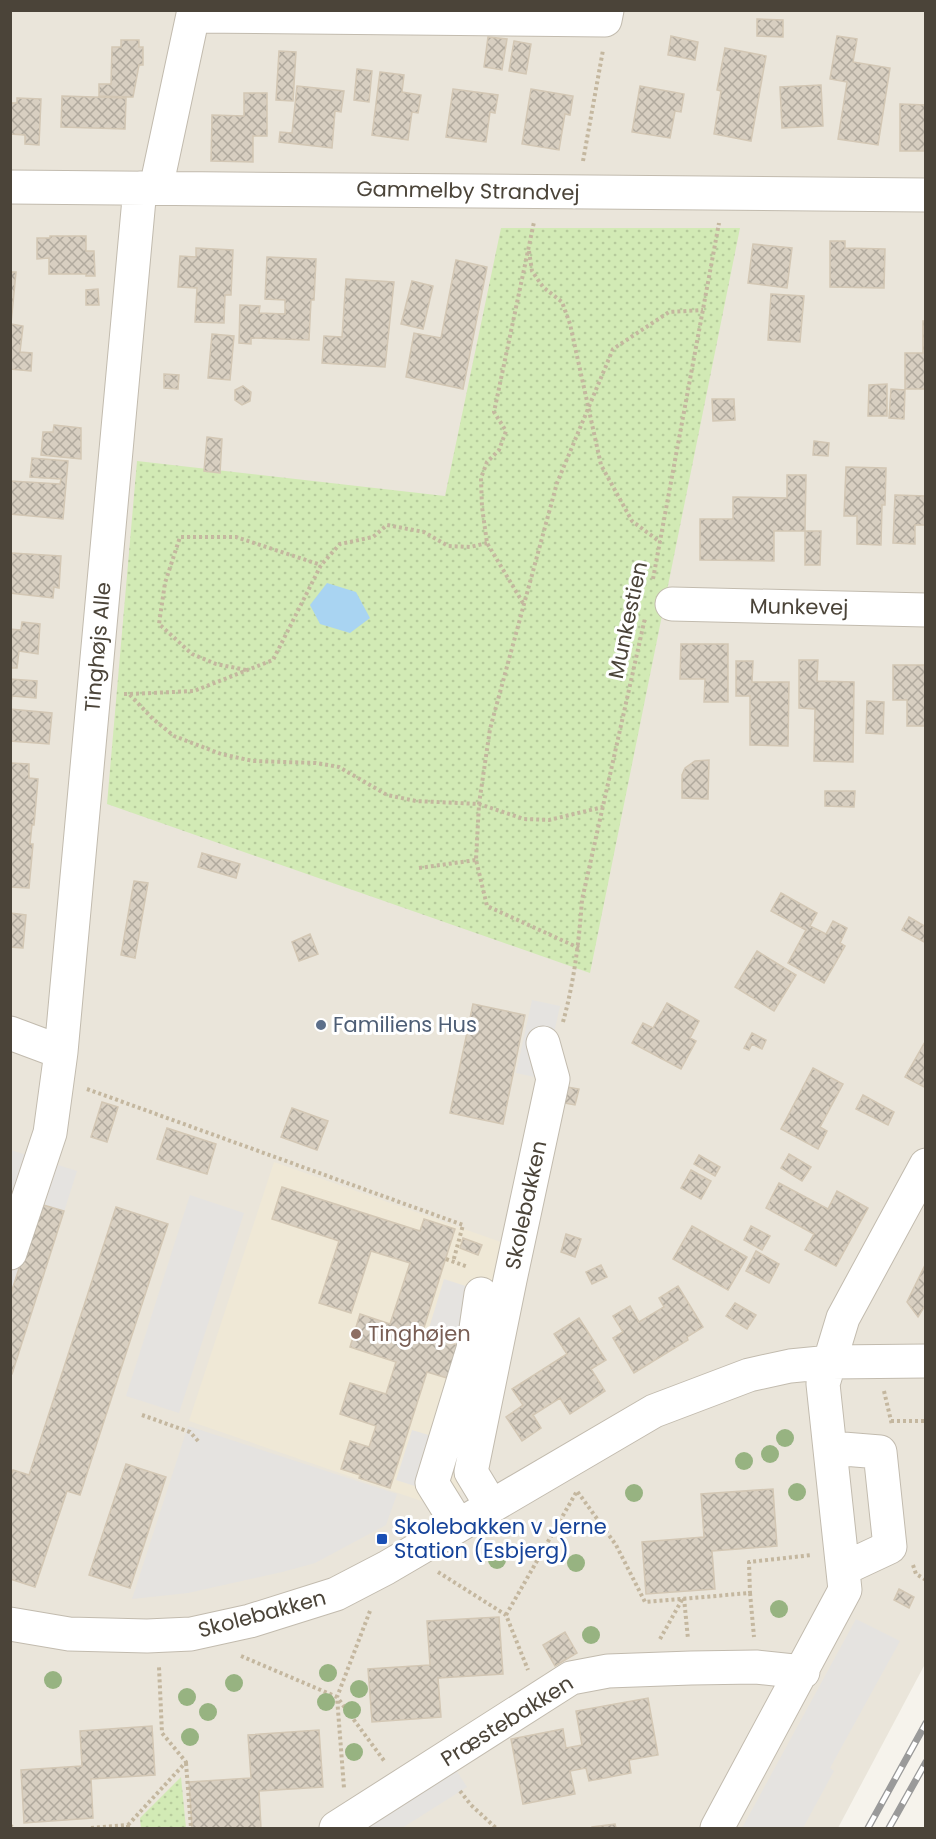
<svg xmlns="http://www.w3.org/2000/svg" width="936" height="1839" font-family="Poppins,sans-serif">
<defs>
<pattern id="green-dots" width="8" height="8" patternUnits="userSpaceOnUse" patternTransform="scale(1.5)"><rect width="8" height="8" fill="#d2eab5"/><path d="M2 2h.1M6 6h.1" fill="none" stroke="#b6ca9c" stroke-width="1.8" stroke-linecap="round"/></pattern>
<pattern id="building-cross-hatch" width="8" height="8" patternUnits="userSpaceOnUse" patternTransform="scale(1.5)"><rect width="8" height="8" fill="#d8cfc1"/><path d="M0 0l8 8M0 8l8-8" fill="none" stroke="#b1aa9e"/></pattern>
</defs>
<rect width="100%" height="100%" fill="#f6f3ec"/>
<!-- residential -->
<path fill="#eae5da" d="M11 11H925V1664L838 1828H11Z"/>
<!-- education -->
<path fill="#efe8d6" d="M274 1162 512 1246 462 1490 433 1505 189 1421Z"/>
<!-- green -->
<path fill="url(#green-dots)" d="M501 228H740L590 973 107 804 137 461 445 496Z
M181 1777 186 1828H141L140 1818Z"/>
<!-- parking -->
<path fill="#e5e3e0" d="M532 1000 560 1006 544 1079 516 1073Z
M11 1150 77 1171 11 1378Z
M190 1195 244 1213 179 1413 126 1396Z
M444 1279 490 1294 481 1344 429 1328Z
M188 1426 397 1494 386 1525 315 1563 282 1572 188 1593 132 1599Z
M412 1430 462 1445 446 1496 396 1480Z
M856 1619 900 1641 830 1768 834 1771 803 1828H742Z
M445 1753 467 1787 402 1828H324Z"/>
<!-- water -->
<path fill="#a9d4f2" d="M327 583 356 592 370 618 350 633 320 624 310 605Z"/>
<!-- building -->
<path fill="url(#building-cross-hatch)" stroke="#d3c7b4" stroke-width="1.5" d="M757 19 783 20V37L757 36Z
M671 36 698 42 695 60 668 55Z
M837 36 857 39 853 62 890 68 878 145 838 139 847 82 830 79Z
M488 37 507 39 502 70 484 67Z
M121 40H139V47H143V65H139L133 97 99 96V84H111L112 47H121Z
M514 41 531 44 526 74 509 71Z
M725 48 766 56 751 141 714 134 721 91 717 90Z
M279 51 296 52 293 101 276 100Z
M357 69 372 71 369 102 354 100Z
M380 72 404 75 402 92 421 95 418 113 412 112 408 140 372 135Z
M821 85 823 126 782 128 780 87Z
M297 86 344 91 341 112 335 111 332 148 279 142 280 132 292 133Z
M640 86 684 94 681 112 675 111 670 138 632 132Z
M453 89 498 95 495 113 490 112 486 142 446 137Z
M531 89 573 96 570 115 565 114 559 150 522 144Z
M244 93H267V136H253V162L211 161 212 115 244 116Z
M62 96 126 98 125 129 61 127Z
M17 98 41 99 39 145 25 144V135L10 134V103H17Z
M900 104 926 105V151H900Z
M50 236H86V251H94L95 276H86V274H49V258L37 259V238H50Z
M830 241H845V248L885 249 884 288 830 287Z
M753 244 792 248 787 288 748 283Z
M196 248 233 250 231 295H225L224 323 195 322 197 288 178 287 180 256 196 257Z
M267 257 316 259 314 300H311L309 340 251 338V344L239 343 240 305 260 306 259 313 285 314V300L265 299Z
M456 260 487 267 463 389 406 377 414 333 441 338Z
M10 272H16L11 324 23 326 20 352 32 353 31 371 10 369Z
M346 279 394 282 385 367 322 363 324 336 342 337Z
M412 281 433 286 423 329 401 324Z
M98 289 99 305H86V290Z
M771 294 804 296 800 342 768 340Z
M923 321H926V389H905V353H923Z
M212 334 234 336 230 380 208 378Z
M164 374 179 375 178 389 164 388Z
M887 384V416H868L869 385Z
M243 386 251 392 250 401 242 405 235 400V390Z
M891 389 905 390 904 419 889 418Z
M712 399H734L735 420 713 421Z
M54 425 81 428V459L41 455 43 432H53Z
M207 437 222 439 220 473 204 471Z
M814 441 829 443 828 456 813 455Z
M32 458 68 461 63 519 10 514 11 481 60 484 61 479 30 477Z
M846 467 886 468 885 505H882L881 545 857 544V516H844Z
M787 475H806L805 531H774V561L700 560V519H733V497L787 498Z
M895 495 926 496V525H915V544L893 543Z
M805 531H821L820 565H805Z
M11 553 61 556 59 588 54 587 53 598 10 593Z
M22 622 40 624 38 654 19 651 17 668H10V629L21 630Z
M681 644H728V702H704L705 679H680Z
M799 660H818L817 681 854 682 853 762 814 761 815 709 799 708Z
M736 661H753L752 682H789L788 746 750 745V696H736Z
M893 665H926V726H907V700H893Z
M10 679 37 681 36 698 12 696 10 709Z
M867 701 884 702 883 734 866 733Z
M10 709 52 713 49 744 10 741Z
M709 760 708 799 682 798V775L685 768 695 761Z
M10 763 29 764V778L38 779 34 825H32L30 844H33L29 888 10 887Z
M825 791H855L854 807 825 806Z
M202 853 240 864 236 878 198 867Z
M134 881 148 883 135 958 121 955Z
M781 893 817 913 810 926 826 934 833 921 847 928 840 943 845 946 824 983 788 963 806 930 771 911Z
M10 913 26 915 23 948 10 947Z
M909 917 926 927V943L902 930Z
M310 934 318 954 299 961 292 942Z
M757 951 796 975 774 1011 735 987Z
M667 1003 699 1021 690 1038 696 1041 681 1069 632 1043 643 1023 653 1028Z
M473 1004 525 1015 503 1124 450 1113Z
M752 1033 766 1040 762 1049 752 1044 749 1050 744 1048Z
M926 1040V1088L905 1077Z
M813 1068 843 1084 820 1127 827 1131 818 1149 781 1129Z
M567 1087 579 1089 575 1105 564 1103Z
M863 1095 894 1112 888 1125 856 1109Z
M102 1102 118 1107 107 1142 91 1137Z
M292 1108 328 1121 317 1150 281 1137Z
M167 1128 216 1144 207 1174 157 1159Z
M789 1154 811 1167 802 1181 781 1168Z
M699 1155 720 1167 715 1176 694 1164Z
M691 1170 711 1181 701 1199 681 1188Z
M779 1183 828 1209 837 1191 868 1208 836 1266 805 1250 814 1234 766 1208Z
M282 1187 420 1231 424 1219 455 1229 422 1334 467 1348 457 1381 427 1372 390 1488 359 1478 360 1475 341 1469 350 1441 369 1447 376 1426 340 1414 350 1383 386 1394 396 1362 350 1347 360 1314 390 1324 410 1263 371 1251 351 1313 319 1303 339 1241 272 1219Z
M40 1204 64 1211 12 1374H10V1296Z
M116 1207 168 1224 80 1495 67 1491 35 1587 10 1579V1477L13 1470 29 1475Z
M692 1226 747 1257 728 1290 673 1259Z
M751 1226 770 1236 762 1250 744 1240Z
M566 1234 581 1239 575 1257 561 1252Z
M463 1238 482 1245 478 1255 460 1248Z
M756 1251 779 1264 769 1283 746 1271Z
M926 1263V1304L918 1317 907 1302Z
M601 1265 607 1277 592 1284 586 1272Z
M678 1286 703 1327 687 1337 688 1340 634 1373 613 1338 623 1332 613 1316 630 1306 639 1322 664 1307 659 1298Z
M735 1303 756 1315 747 1329 726 1316Z
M579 1318 606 1360 591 1369 605 1391 570 1414 560 1398 533 1415 541 1428 522 1441 506 1417 523 1405 512 1389 567 1354 554 1334Z
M126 1464 166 1477 130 1588 89 1575Z
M773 1489 777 1546 712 1551 715 1589 646 1594 642 1542 704 1537 701 1494Z
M899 1589 914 1597 909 1608 894 1600Z
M499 1617 503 1674 438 1678 441 1717 372 1722 368 1669 430 1665 427 1621Z
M565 1632 577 1653 555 1666 543 1645Z
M648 1698 658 1755 629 1760 631 1773 589 1781 586 1768 570 1771 575 1794 523 1804 511 1739 563 1729 566 1748 582 1745 576 1711Z
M152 1726 155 1775 91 1779 93 1818 24 1823 21 1770 82 1766 80 1731Z
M319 1730 323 1787 259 1791 261 1828H192L189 1782 251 1778 248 1735Z
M615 1824 616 1828H592V1827Z"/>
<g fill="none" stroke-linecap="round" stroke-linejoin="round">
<!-- minor casing -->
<g stroke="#c2bbae" stroke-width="35">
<path id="minor" d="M193 16 605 20 607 10
M10 187 926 195
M156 188 194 10
M672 604 926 610
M10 1033 61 1052 140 188
M10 1253 50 1133 61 1052
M831 1448 880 1452 890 1547 843 1569
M491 1505 471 1472 510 1280 553 1079 543 1043
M458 1525 432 1483 473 1349 481 1294
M10 1624 69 1634 147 1636 191 1634 250 1621 336 1594 386 1568 654 1411 749 1375 790 1366 831 1362 926 1361
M336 1828 571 1678 608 1671 691 1668 756 1667 803 1672
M717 1828 845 1590 823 1384 843 1318 926 1165"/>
</g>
<!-- path -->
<path stroke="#c4b79f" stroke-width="4" stroke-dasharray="3 3" stroke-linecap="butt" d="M583 161 603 50
M529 251 532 271 543 287 562 302 570 324 601 465 632 521 660 542
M653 579 719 223
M523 603 487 543 482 507 481 478 487 462 499 450 506 431 494 412 534 222
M246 670 216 664 192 654 159 624 165 583 180 537H236L321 565
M124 694H129L153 719 174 736 221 754 253 761 316 763 339 767 387 795 416 801 479 804 524 819 549 820 603 807
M130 694 194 691 273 660 321 565 340 544 373 537 387 525 424 532 448 546 470 547 487 543
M419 868 476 860
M579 948 487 906 476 860 479 804 490 729 557 483 613 349 669 312 703 310
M563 1022C574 982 579 942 582 900L645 618
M87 1089 463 1225 453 1262
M446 1259 468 1267
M884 1391 892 1425
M142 1415 190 1432 199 1442
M891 1421H926
M913 1565 916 1574 926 1580
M438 1572 506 1615 528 1670
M750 1593 754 1637
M684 1598 688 1639
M370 1611 337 1697 385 1762
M506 1615 577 1491 616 1545 645 1602 750 1593 749 1562 812 1555
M660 1639 683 1598
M241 1656 337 1697 344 1788
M186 1763 191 1828
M460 1791 471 1805 496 1828
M10 1825 13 1828
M128 1825 186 1762 162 1733 159 1667
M91 1828 128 1825V1828"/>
<!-- minor -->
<use href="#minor" stroke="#fff" stroke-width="33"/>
<!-- rail casing -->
<g stroke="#9a9a9a" stroke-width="7">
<path id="rail" d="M868 1828 926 1723
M889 1828 926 1762"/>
</g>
<!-- rail -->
<use href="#rail" stroke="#fff" stroke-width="4.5" stroke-dasharray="14" stroke-linecap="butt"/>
</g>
<!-- trees -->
<g fill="#97b381">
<circle cx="785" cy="1438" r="9"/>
<circle cx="770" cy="1454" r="9"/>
<circle cx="744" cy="1461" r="9"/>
<circle cx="797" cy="1492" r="9"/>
<circle cx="634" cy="1493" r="9"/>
<circle cx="497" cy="1560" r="9"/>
<circle cx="576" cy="1563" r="9"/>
<circle cx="779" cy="1609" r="9"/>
<circle cx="591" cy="1635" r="9"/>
<circle cx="328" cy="1673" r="9"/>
<circle cx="53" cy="1680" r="9"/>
<circle cx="234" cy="1683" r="9"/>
<circle cx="359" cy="1689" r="9"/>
<circle cx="187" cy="1697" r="9"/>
<circle cx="326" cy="1702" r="9"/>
<circle cx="352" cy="1710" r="9"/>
<circle cx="208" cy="1712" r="9"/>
<circle cx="190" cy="1737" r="9"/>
<circle cx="354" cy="1752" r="9"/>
</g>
<!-- markers -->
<circle fill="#5c6f8a" stroke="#fff" stroke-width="2" cx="321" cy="1025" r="6"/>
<circle fill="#8d6e63" stroke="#fff" stroke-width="2" cx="356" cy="1334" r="6"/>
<rect fill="#1a4fb4" stroke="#fff" stroke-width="2" x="376" y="1533" width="12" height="12" rx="3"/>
<g text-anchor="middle" stroke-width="6" stroke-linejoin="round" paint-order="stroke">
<!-- street labels -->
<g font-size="21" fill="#4b4439" stroke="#fff">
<text transform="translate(468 191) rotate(1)" y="7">Gammelby Strandvej</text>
<text transform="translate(799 607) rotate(1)" y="7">Munkevej</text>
<text transform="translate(628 620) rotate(-78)" y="7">Munkestien</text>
<text transform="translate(98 647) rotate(-85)" y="7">Tinghøjs Alle</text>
<text transform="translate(526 1205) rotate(-78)" y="7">Skolebakken</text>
<text transform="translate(262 1614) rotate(-15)" y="7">Skolebakken</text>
<text transform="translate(507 1721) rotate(-32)" y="7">Præstebakken</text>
</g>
<!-- service labels -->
<g font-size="21" fill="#4e5e75" stroke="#fff" text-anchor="start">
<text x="333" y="1032">Familiens Hus</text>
</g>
<!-- education labels -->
<g font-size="21" fill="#785e54" stroke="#fff" text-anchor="start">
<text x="368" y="1341">Tinghøjen</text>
</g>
<!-- transit labels -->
<g font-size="21" fill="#164399" stroke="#fff" text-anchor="start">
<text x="394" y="1534">Skolebakken v Jerne<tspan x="394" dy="24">Station (Esbjerg)</tspan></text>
</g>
</g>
<!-- border -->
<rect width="936" height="1839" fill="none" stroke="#4b4439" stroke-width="24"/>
</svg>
